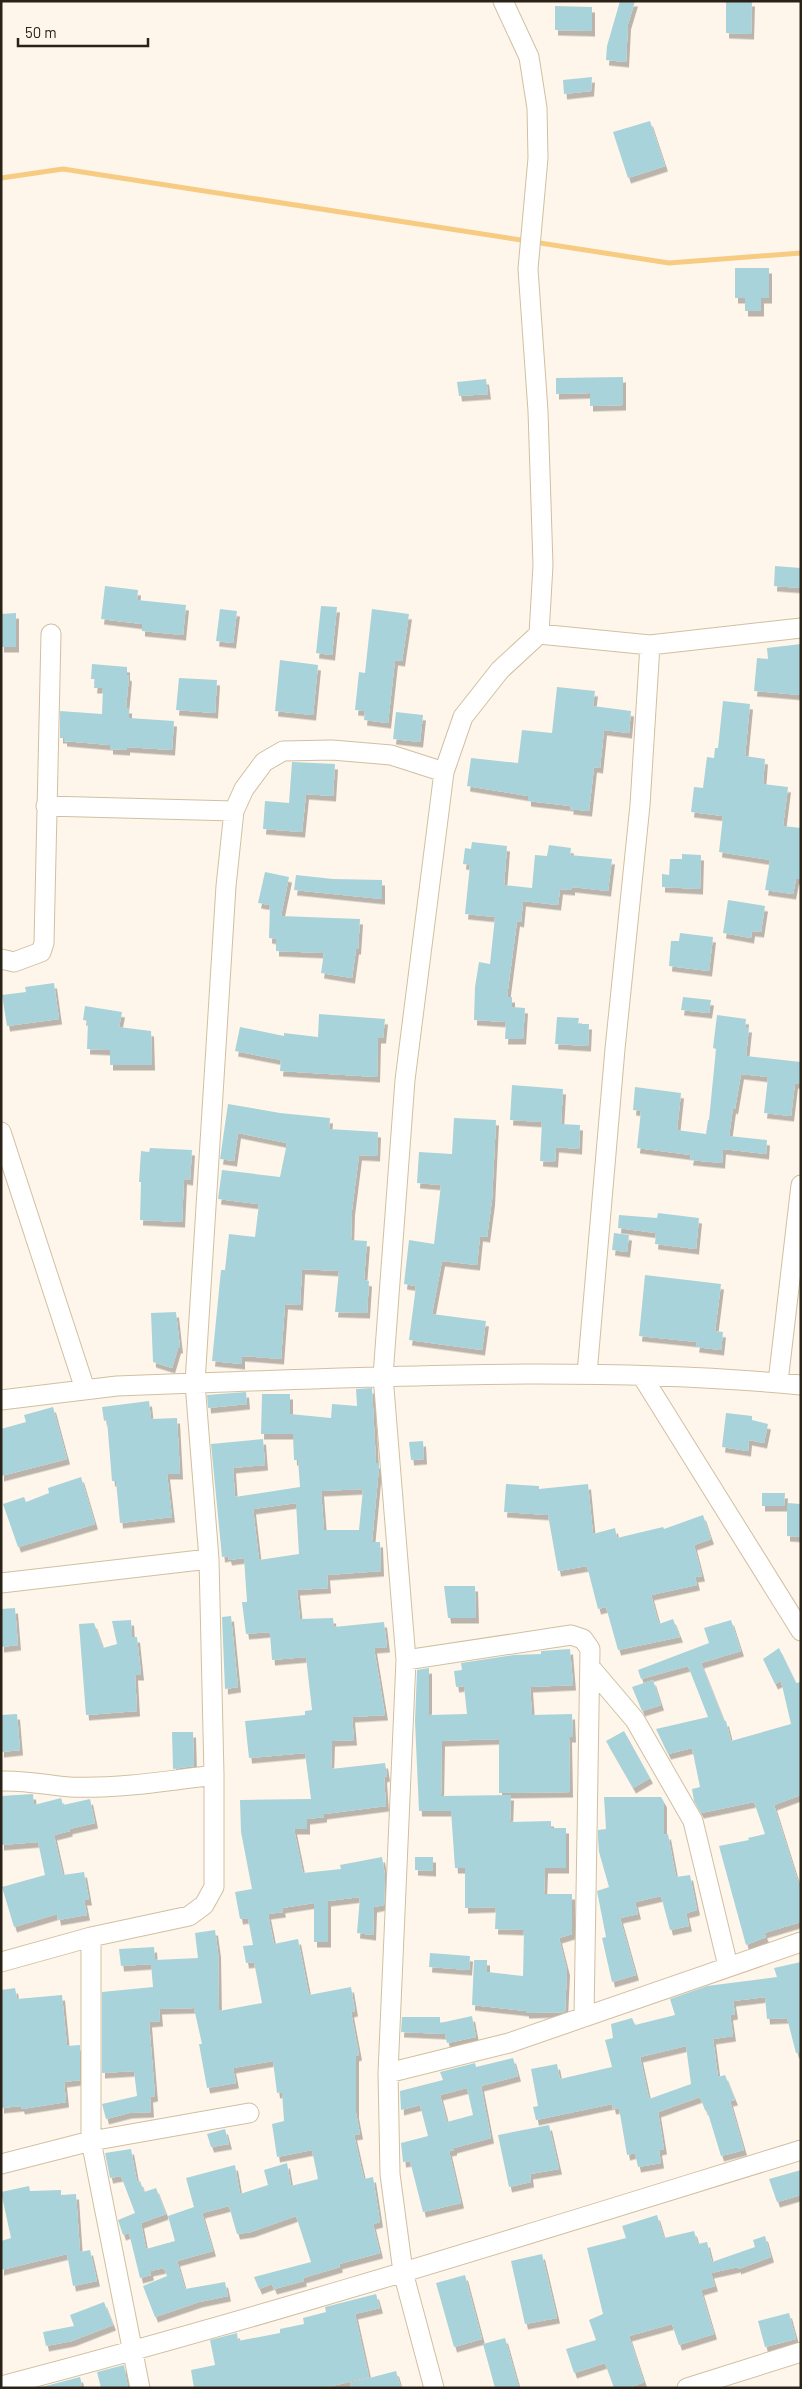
<svg xmlns="http://www.w3.org/2000/svg" width="802" height="2389" font-family="Barlow,sans-serif">
<defs>
<filter id="shadow"><feDropShadow dx="3" dy="5.5" stdDeviation="0" flood-color="#0004"/></filter>
</defs>
<rect width="100%" height="100%" fill="#fef6ea"/>
<g fill="none" stroke-linecap="round" stroke-linejoin="round">
<!-- stream -->
<path stroke="#f7cb82" stroke-width="5" d="M1 178 63 169 669 263 801 253"/>
</g>
<!-- building -->
<path fill="#a9d3db" fill-rule="evenodd" filter="url(#shadow)" d="M620 1H635L628 24 626 62 606 60 607 46Z
M726 1H752L751 34 726 33Z
M555 6 592 7V31L555 30Z
M592 77 591 91 564 94 563 80Z
M650 121 665 166 628 178 613 132Z
M735 268H769V298H761V311H745V298H735Z
M623 377V405L590 406V393L556 394V378Z
M486 379 488 394 459 396 457 382Z
M775 566 801 568V588L774 586Z
M105 586 138 590 137 600 186 605 183 635 142 631V624L101 619Z
M321 606 337 607 332 655 316 653Z
M220 609 237 611 233 643 216 641Z
M372 609 409 614 402 661 395 660 388 723 364 720 365 711 355 710 359 672 365 673Z
M16 613V647H1V614Z
M801 644V695L754 691 757 658 768 659 767 648Z
M280 660 318 665 313 715 275 711Z
M92 664 127 667V675L129 676 126 708H129V718L174 721 172 750 127 747V750L110 749V745L64 741V738H60V711L102 714 103 688H94L95 679H91Z
M179 678 217 680 215 713 176 710Z
M557 687 595 691 593 706 631 711 629 733 604 730 600 768 594 767 589 811 570 809 571 806 528 801V796L467 786 471 758 518 763 522 730 552 733Z
M723 701 750 704 745 756 765 759 763 784 788 787 783 826 801 828V879H796L793 894 765 890 770 860 719 852 723 816 691 812 694 787 703 788 707 757 714 758 715 748H718Z
M396 712 423 715 420 742 393 739Z
M292 762 335 764 333 796 306 794 302 832 263 829 265 801 289 803Z
M472 842 507 846 504 885 532 888 535 855 547 856 549 845 571 848 570 855 612 859 608 891 572 887V890L560 889 558 905 523 901 521 922 517 921 507 997H512V1007L525 1008 523 1039H505L506 1022 474 1020 475 987 479 962 490 964 495 917 465 914 470 865 463 864 465 848 471 849Z
M682 854 701 855 700 889 662 887V874L669 875 670 859H682Z
M265 872 289 877 281 916 360 919 358 949H356L352 978 321 973 324 953 276 951V939L269 938 270 905 258 903Z
M296 875 333 879 382 880V899L294 890Z
M728 900 765 906 761 932 752 931 751 938 723 933Z
M680 933 713 937 709 971 669 966 671 941H679Z
M54 983 59 1019 7 1026 2 995 26 992 25 987Z
M683 997 711 1000 709 1013 681 1010Z
M85 1006 122 1012 119 1027 151 1031 152 1065H110V1050L87 1049 88 1021 83 1020Z
M319 1014 385 1019 383 1038H378L377 1077 280 1071 281 1060 235 1051 240 1027 284 1036V1033L318 1037Z
M717 1015 746 1019 745 1027H749L746 1056 801 1062 799 1084 795 1083 791 1116 764 1113 768 1077 741 1074 735 1109 733 1108 729 1136 767 1140 766 1154 723 1149 722 1163 690 1160 691 1155 637 1148 641 1111 633 1110 635 1087 681 1093 677 1130 706 1134 708 1120H709L716 1049 713 1048Z
M557 1017 579 1018 578 1024H589L588 1046 555 1044Z
M512 1085 563 1089 561 1124 580 1125 579 1149 556 1147 555 1162 540 1161 542 1122 510 1120Z
M228 1104 280 1113 330 1118 329 1129 378 1132 377 1156 359 1155 352 1210 351 1240 367 1241 364 1280 369 1281 367 1313 335 1312 339 1271 302 1269 300 1305 285 1304 281 1359 242 1356V1364L212 1361 221 1270H225L229 1234 255 1237 259 1204 218 1199 222 1170 280 1177 287 1143 238 1133 234 1161 220 1159Z
M454 1118 496 1120 492 1200 487 1237 480 1236 477 1265 442 1261 432 1314 486 1321 482 1350 409 1340 416 1286 404 1284 409 1240 434 1244 441 1185 417 1183 419 1152 452 1154Z
M150 1148 192 1150 190 1180 184 1179 182 1222 140 1220 141 1182H139L141 1151 149 1152Z
M658 1213 699 1218 696 1249 655 1244 656 1233 618 1228 619 1215 657 1218Z
M614 1233 629 1235 627 1252 612 1250Z
M645 1275 721 1284 715 1331 723 1332 721 1350 696 1347 697 1342 639 1336Z
M176 1312 180 1348H178L172 1368 153 1362 151 1313Z
M372 1388 376 1463H379V1467L372 1542H380L381 1571 327 1575 328 1588 297 1590 300 1619 333 1618 334 1627 384 1622 387 1647 374 1648 385 1715 352 1717 354 1740 332 1741 331 1769 385 1763 387 1776 384 1777 386 1806 324 1814V1817L307 1819V1829H294L303 1873 341 1869 340 1865 382 1857 385 1875 384 1905 374 1907 373 1935 357 1933 360 1897 328 1901V1942H314V1903L282 1908 283 1912 268 1914 274 1944 298 1939 309 1995 351 1987 355 2011 351 2012 359 2055 356 2056V2113L360 2134 354 2135 364 2179 373 2177 380 2222 373 2224 380 2253 339 2264 340 2267 303 2278 304 2281 274 2289 272 2284 259 2289 254 2277 311 2262 296 2216 251 2232 237 2234 229 2206 202 2213 213 2251 177 2261 185 2289 225 2282 228 2296 199 2302 155 2317 143 2286 167 2276 164 2268 150 2271 151 2275 140 2278 129 2233 123 2235 118 2220 135 2213 121 2176 110 2178 105 2153 131 2149 137 2182 140 2181 144 2192 156 2188 166 2214 141 2223 146 2249 175 2241 168 2216 194 2207 186 2178 235 2165 240 2194 268 2185 264 2170 287 2163 291 2186 318 2179 312 2150 277 2157 272 2124 284 2121 282 2092 277 2093 273 2061 233 2068 236 2083 207 2088 199 2044H202L194 2008 159 2009 160 2021 149 2022 155 2096 150 2097 151 2112 129 2113 106 2119 102 2104 137 2096 134 2071 102 2073V1992L153 1987 151 1964 121 1966 119 1949 154 1947 155 1960 198 1958 195 1933 215 1930 218 1952 219 2011 262 2003 254 1962 246 1963 243 1946 253 1945 248 1918 240 1919 235 1892 252 1889 241 1832 240 1800 311 1799 305 1753 249 1758 245 1721 305 1715V1711L312 1710 306 1657 272 1660 270 1634 268 1632 246 1634 242 1602H247L244 1558 229 1560 228 1556 222 1557 211 1444 263 1439 265 1465 233 1468 235 1497 300 1487 298 1460H294L293 1434H261L262 1394H290V1414L331 1418 332 1404 357 1406 356 1389ZM363 1489 359 1530H324L321 1491ZM296 1503 299 1554 259 1560 253 1509Z
M246 1392 247 1404 208 1408 207 1395Z
M149 1401 151 1419 177 1418 180 1474H167L172 1517 120 1523 116 1481H112L107 1420 104 1421 102 1407Z
M53 1407 67 1459 1 1476V1429L26 1422 24 1415Z
M726 1413 752 1416V1420L768 1424 764 1443 749 1440 748 1451 722 1447Z
M423 1441 424 1459 411 1460 409 1442Z
M81 1477 95 1524 18 1547 3 1504 24 1497 26 1502 49 1493 48 1488Z
M506 1484 539 1486V1489L588 1484 593 1534 615 1528 617 1538 663 1527 664 1529 703 1515 711 1539 694 1545 702 1576 695 1577 697 1585 651 1595 659 1624 673 1619 680 1637 618 1650 606 1607 598 1609 587 1566 558 1571 548 1515 504 1512Z
M762 1493H785L784 1506H762Z
M787 1503 801 1504V1537L787 1536Z
M444 1586H475L476 1618H448Z
M15 1608 18 1645 1 1647V1609Z
M231 1616 238 1687 225 1689 222 1617Z
M131 1620 132 1637H137L141 1675H135L137 1711 86 1715 79 1624 94 1623 103 1648 117 1644 112 1621Z
M731 1620 741 1651 701 1663 724 1721H726L731 1741 791 1724 781 1681 775 1684 763 1659 779 1648 796 1683 801 1682V1795L774 1805 801 1891V1922L764 1933 766 1937 746 1945 719 1846 749 1840 748 1838 765 1834 754 1802 701 1813 694 1801 692 1789 700 1787 692 1748 668 1754 656 1729 708 1717 688 1666 641 1679 638 1670 709 1643 704 1628Z
M570 1649 573 1685 530 1687 532 1715 572 1714 573 1737H569L570 1792 499 1793V1739L442 1741 441 1796 511 1795 510 1822 551 1821V1828H566V1868H545L544 1894H572V1934L559 1938 567 1970 565 2012 526 2013V2011L472 2005 474 1960H487V1972L523 1976 524 1930 495 1929 496 1907 465 1908V1868H455L451 1811H419L415 1721 417 1670 429 1668V1715L467 1714 464 1686 456 1687 454 1671 462 1670 461 1663 514 1655 541 1654V1651Z
M653 1680 661 1705 642 1711 632 1687Z
M17 1714 20 1750 1 1752V1715Z
M624 1731 650 1778 633 1788 606 1741Z
M172 1732H193L194 1766 173 1769Z
M33 1794 34 1805 61 1798 63 1805 90 1799 95 1823 69 1829 70 1831 54 1835 63 1875 84 1872 89 1900H84L87 1915 58 1920 57 1914 14 1927 2 1887 45 1875 38 1842 1 1845V1796Z
M604 1797H661L664 1802V1835L668 1834 676 1877 690 1875 697 1910 686 1913 689 1926 670 1930 661 1896 635 1902 638 1914 620 1918 636 1975 612 1982 602 1938 606 1937 597 1891 609 1887 599 1852 598 1838V1830L606 1829Z
M415 1857H433V1871L415 1870Z
M430 1953 470 1956 469 1970 429 1967Z
M801 1962V2053H796L787 2018 767 2019 765 1997 733 2001 735 2014 730 2015 733 2036 713 2039 718 2077 725 2075 735 2100 730 2101 744 2150 721 2156 707 2110H705L700 2097 658 2112 664 2149 659 2150 661 2163 638 2167 635 2153 627 2155 619 2108 613 2109 612 2104 536 2120 533 2107 538 2106 531 2069 557 2064 560 2079 612 2067 605 2040 613 2038 611 2024 632 2018 635 2025 675 2015 670 1999 707 1986 777 1977 774 1968ZM686 2046 691 2084 649 2099 640 2057Z
M15 1988 17 1999 62 1995 67 2046 80 2045V2080L64 2082 66 2102 22 2109 21 2106 1 2108V1990Z
M472 2016 476 2037 447 2043 445 2034 401 2032 402 2017H440V2023Z
M513 2058 518 2076 481 2086 491 2138 454 2148V2150L449 2151 461 2203 423 2212 410 2161 403 2162 401 2143 428 2136 420 2105 401 2110 400 2091 443 2080 440 2072 475 2063 476 2067ZM467 2088 473 2115 447 2122 440 2095Z
M549 2125 559 2169 530 2174 531 2182 509 2187 498 2135Z
M225 2129 229 2144 211 2147 207 2134Z
M801 2170V2195L777 2202 769 2179Z
M29 2186 30 2191 61 2190V2195L76 2194 80 2252 90 2250 97 2281 73 2286 67 2254 1 2270V2241L11 2238 1 2192Z
M657 2215 664 2238 694 2231 698 2244 707 2242 712 2262 755 2247 753 2240 765 2236 771 2257 738 2269V2267L711 2273 715 2286 701 2290 714 2334 679 2345 672 2324 629 2336 644 2382 629 2388H614L605 2363 574 2373 566 2349 596 2340 589 2320 603 2314 587 2248 626 2238 622 2226Z
M542 2254 557 2318 525 2324 511 2261Z
M465 2275 482 2339 454 2347 436 2283Z
M376 2294 380 2308 355 2314 369 2377 324 2388H194L191 2370 215 2365 210 2340 237 2333 238 2341 280 2333V2329L304 2324 303 2318 326 2312 325 2307Z
M104 2302 113 2325 72 2341 46 2346 43 2332 74 2326 70 2315Z
M789 2313 796 2339 765 2347 758 2321Z
M505 2338 519 2388H495L483 2344Z
M124 2365 128 2388H101L97 2372Z
M396 2371 401 2388H351L350 2383Z
M80 2377 82 2385 71 2388H38Z"/>
<g fill="none" stroke-linecap="round" stroke-linejoin="round">
<!-- minor casing -->
<g stroke="#d1bfa1" stroke-width="21">
<path id="minor" d="M539 634 650 645 801 628
M46 806 234 811
M1 959 14 962 41 952 44 943 51 634
M1 1132 85 1389
M587 1374 615 1049 640 805 650 645
M642 1376 801 1631
M778 1382 801 1185
M1 1400 117 1386 195 1383 226 886 234 811 244 789 264 762 283 751 332 750 391 755 444 772
M1 1583 209 1559
M406 1660 571 1635 583 1639 590 1649 584 2017
M590 1667 635 1720 693 1821 728 1966
M1 1781C25 1780 47 1785 70 1787 118 1789 167 1781 214 1775
M91 1937V2141L140 2388
M1 1962 91 1937 189 1916 204 1905 214 1887V1775L209 1559 195 1383C397 1376 600 1366 801 1385
M388 2073 509 2043 801 1942
M1 2164 91 2141 249 2113
M1 2386C270 2316 535 2232 801 2150
M434 2388 403 2272 390 2174 388 2073 406 1660 383 1376 405 1080 444 772 463 717 500 670 539 634 543 565 538 411 528 269 538 158 537 108 529 57 503 1
M687 2388 801 2352"/>
</g>
<!-- minor -->
<use href="#minor" stroke="#fff" stroke-width="19"/>
</g>
<!-- border -->
<rect width="802" height="2389" fill="none" stroke="#2a2217" stroke-width="5"/>
<!-- scale -->
<path d="M18 38v8h130v-8" fill="none" stroke="#2a2217" stroke-width="2.5"/>
<text x="25" y="38" font-size="15" fill="#2a2217" stroke="#fef6ea" stroke-width="4" paint-order="stroke">50 m</text>
</svg>
